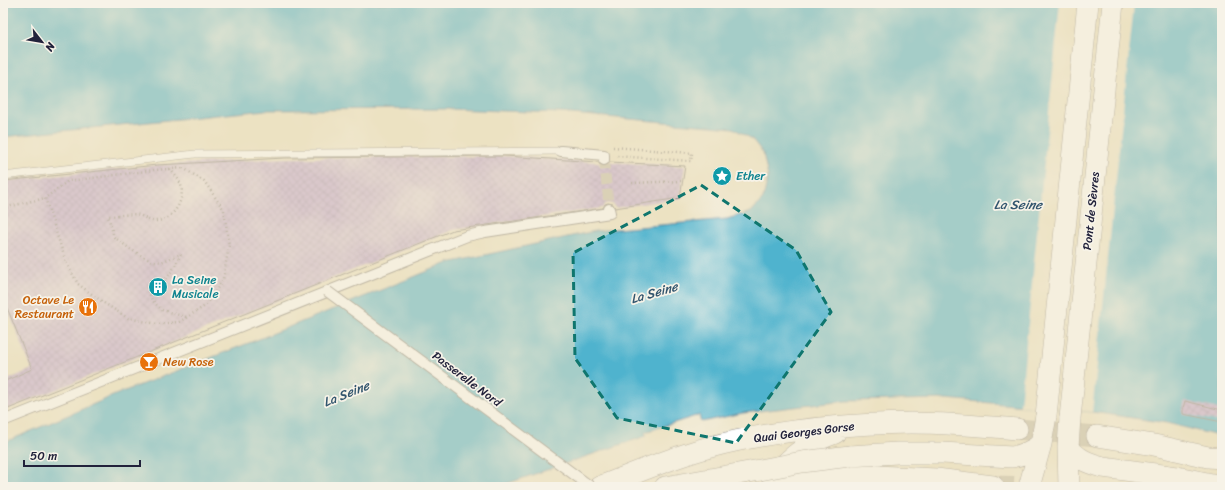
<svg xmlns="http://www.w3.org/2000/svg" width="1225" height="490" font-family="Sriracha,sans-serif">
<defs>
<pattern id="building-cross-hatch" width="8" height="8" patternUnits="userSpaceOnUse"><rect width="8" height="8" fill="#c3a9d5"/><path d="M0 0l8 8M0 8l8-8" fill="none" stroke="#9e89ae"/></pattern>
</defs>
<rect width="100%" height="100%" fill="#f7f3e8"/>
<filter id="ink" filterUnits="userSpaceOnUse"><feTurbulence type="fractalNoise" baseFrequency=".025" numOctaves="2"/><feDisplacementMap in="SourceGraphic" scale="8" xChannelSelector="R" yChannelSelector="G"/><feConvolveMatrix kernelMatrix="1 2 1 2 8 2 1 2 1" color-interpolation-filters="sRGB"/></filter>
<filter id="wash" filterUnits="userSpaceOnUse"><feTurbulence type="fractalNoise" baseFrequency=".012" numOctaves="4" result="noise"/><feDisplacementMap in="SourceGraphic" scale="16" xChannelSelector="R" yChannelSelector="G"/><feGaussianBlur stdDeviation="0.9" result="paint"/><feColorMatrix in="noise" values="0 0 0 0 0 0 0 0 0 0 0 0 0 0 0 0 0 1.4 0 .05"/><feComposite in="paint" operator="in"/></filter>
<g filter="url(#wash)">
<rect width="100%" height="100%" fill="#ece2c2"/>
<!-- water -->
<path fill="#4fb3ce" stroke="#386a84" d="M3 3H1222V437L1167 423 1092 412 946 399 846 401 743 413 701 422 699 415 645 432 646 436 497 487H3V443L122 392 259 339 448 263 595 231 727 219 751 212 763 199 768 177 763 153 752 139 733 128 560 113 446 109 266 110 3 137Z"/>
<!-- pier -->
<path fill="#ece2c2" d="M1060 3H1134L1092 412 1020 406Z"/>
<g id="blocks">
<!-- building -->
<path fill="url(#building-cross-hatch)" d="M504 156 598 162 600 165 604 166 608 165 610 162 685 166 680 198 615 208 613 204 608 203 605 204 603 208 453 230 3 411V382L32 369 3 298V181L157 165 285 158Z
M1185 401 1222 410V422L1183 414V408Z"/>
</g>
</g>
<g filter="url(#ink)">
<use href="#blocks" fill-opacity="0" stroke="#87827e" stroke-width="1"/>
<g fill="none" stroke-linecap="round" stroke-linejoin="round">
<!-- pedestrian-tunnel -->
<path stroke="#c4bca7" stroke-width="10" stroke-dasharray="10 5" stroke-linecap="butt" d="M604 160 609 209"/>
<!-- primary-tunnel -->
<path stroke="#c4bca7" stroke-width="21" stroke-dasharray="21 10" stroke-linecap="butt" d="M1017 429 1097 436
M993 486 1029 487"/>
<!-- service casing -->
<g stroke="#87827e" stroke-width="8">
<path id="service" d="M3 176 195 154 561 151"/>
</g>
<!-- pedestrian casing -->
<g stroke="#87827e" stroke-width="12">
<path id="pedestrian" d="M561 151 604 155V160
M3 421 467 236 485 232 610 213 609 209"/>
</g>
<!-- primary casing -->
<g stroke="#87827e" stroke-width="22">
<path id="primary" d="M1097 436 1154 445 1208 457 1222 458
M1068 447C1078 459 1087 463 1103 467L1177 477 1222 486
M850 456 897 453H942L1012 457C1024 455 1032 451 1041 444
M778 472C793 454 812 441 835 433
M599 487C636 473 672 457 710 447 775 430 844 424 911 423 946 423 982 426 1017 429
M665 487 760 470
M771 487 813 479 876 476 936 479 993 486
M1029 487 1041 444 1046 416
M1069 487 1068 447 1070 418"/>
</g>
<!-- path -->
<path stroke="#87827e" stroke-width="2.5" stroke-dasharray="1 3" stroke-linecap="butt" d="M613 147 692 153 691 161 616 156
M183 168 204 181 224 210 229 245 223 280 205 306 179 322 157 324 128 318 104 303 78 284 66 262 45 198 68 181 155 170Z
M170 169C174 174 179 179 181 185 185 201 173 220 156 221 149 222 145 217 139 215 133 213 115 216 108 216L114 237 130 249 149 260 161 262 181 254C175 266 169 280 156 285 153 286 149 286 146 286L152 300 162 310 186 317
M632 183 682 181
M3 208 45 198"/>
<!-- service -->
<use href="#service" stroke="#fff" stroke-width="7"/>
<!-- pedestrian -->
<use href="#pedestrian" stroke="#fff" stroke-width="10"/>
<!-- primary -->
<use href="#primary" stroke="#fff" stroke-width="21"/>
<!-- pedestrian-bridge casing -->
<g stroke="#87827e" stroke-width="12" stroke-linecap="butt">
<path id="pedestrian-bridge" d="M327 291 591 487"/>
</g>
<!-- primary-bridge casing -->
<g stroke="#87827e" stroke-width="22" stroke-linecap="butt">
<path id="primary-bridge" d="M1046 416 1088 3
M1070 418 1113 3
M760 470 802 462 850 456"/>
</g>
<!-- pedestrian-bridge -->
<use href="#pedestrian-bridge" stroke="#fff" stroke-width="10"/>
<!-- primary-bridge -->
<use href="#primary-bridge" stroke="#fff" stroke-width="21"/>
</g>
</g>
<!-- marked area -->
<path d="M0 0H1225V490H0ZM701 185 796 250 831 312 736 443 617 418 575 358 573 253Z" fill="#ece2c2" fill-opacity=".55" fill-rule="evenodd"/>
<path fill="none" stroke="#0f766e" stroke-width="3" stroke-dasharray="8 5" stroke-linejoin="round" d="M701 185 796 250 831 312 736 443 617 418 575 358 573 253Z"/>
<!-- icons -->
<defs>
<g id="sight-disc" transform="scale(1)"><circle r="9.5" fill="#0f9aa8" stroke="#f7f3e8"/><path d="M0-6L1.8-2.2L6-1.7L2.9 1.2L3.7 5.4L0 3.3L-3.7 5.4L-2.9 1.2L-6-1.7L-1.8-2.2Z" fill="#fff"/></g>
<g id="building-disc" transform="scale(1)"><circle r="9.5" fill="#0f9aa8" stroke="#f7f3e8"/><path d="M-4-6H4V6H1V3H-1V6H-4ZM-2.5-4.3h1.7v1.8h-1.7ZM.8-4.3h1.7v1.8H.8ZM-2.5-1h1.7V.8h-1.7ZM.8-1h1.7V.8H.8Z" fill="#fff"/></g>
<g id="restaurant-disc" transform="scale(1)"><circle r="9.5" fill="#e8710a" stroke="#f7f3e8"/><path d="M-5-6h1v4h1v-4h1v4h1v-4h1v5L-1.5 .5V6h-2V.5L-5-1ZM5-6V6H3V1.5H1.5Q1.5-4 5-6Z" fill="#fff"/></g>
<g id="bar-disc" transform="scale(1)"><circle r="9.5" fill="#e8710a" stroke="#f7f3e8"/><path d="M-6-5H6L.8 .8V4.5H3.5V6h-7V4.5H-.8V.8Z" fill="#fff"/></g>
</defs>
<g fill-rule="evenodd">
<use href="#sight-disc" x="722" y="176"/>
<use href="#building-disc" x="158" y="287"/>
<use href="#restaurant-disc" x="88" y="307"/>
<use href="#bar-disc" x="149" y="362"/>
</g>
<g text-anchor="middle" stroke-width="3.5" stroke-linejoin="round" paint-order="stroke">
<!-- culture labels -->
<g font-size="12" fill="#0d838f" stroke="#f7f3e8" text-anchor="start">
<text x="736" y="180">Ether</text>
<text x="172" y="284">La Seine<tspan x="172" dy="14">Musicale</tspan></text>
</g>
<!-- street labels -->
<g font-size="12" fill="#22223b" stroke="#f7f3e8">
<text transform="translate(1091 211) rotate(-84)" y="4">Pont de Sèvres</text>
<text transform="translate(467 379) rotate(37)" y="4">Passerelle Nord</text>
<text transform="translate(804 432) rotate(-7)" y="4">Quai Georges Gorse</text>
</g>
<!-- food labels -->
<g font-size="12" fill="#c56008" stroke="#f7f3e8" text-anchor="end">
<text x="74" y="304">Octave Le<tspan x="74" dy="14">Restaurant</tspan></text>
<text x="163" y="366" text-anchor="start">New Rose</text>
</g>
<!-- water labels -->
<g font-size="13" font-style="italic" fill="#32556e" stroke="#f7f3e8">
<text x="1018" y="209">La Seine</text>
<text transform="translate(654 292) rotate(-16)" y="5">La Seine</text>
<text transform="translate(346 393) rotate(-22)" y="5">La Seine</text>
</g>
</g>
<!-- margin -->
<rect width="1225" height="490" fill="none" stroke="#f7f3e8" stroke-width="16"/>
<!-- north arrow -->
<g transform="translate(42 42) rotate(121)" stroke="#f7f3e8" stroke-width="3" paint-order="stroke">
<path d="M0-3L7 15L0 10L-7 15Z" fill="#22223b"/>
<text y="-6" font-size="11" font-weight="bold" text-anchor="middle" fill="#22223b">N</text>
</g>
<!-- scale -->
<path d="M24 460v6h116v-6" fill="none" stroke="#22223b" stroke-width="2"/>
<text x="30" y="460" font-size="12" fill="#22223b" stroke="#f7f3e8" stroke-width="3" paint-order="stroke">50 m</text>
</svg>
